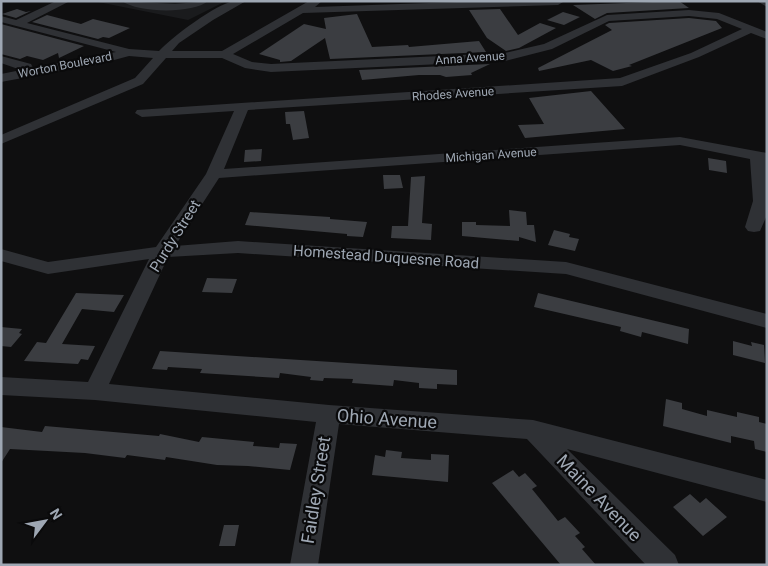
<svg xmlns="http://www.w3.org/2000/svg" width="768" height="566" font-family="Roboto,sans-serif">
<rect width="100%" height="100%" fill="#0f0f10"/>
<!-- built -->
<path fill="#1a1b1d" d="M93 1H226L188 20Z"/>
<!-- building -->
<path fill="#3b3d41" d="M679 1 689 8 607 13 595 19 573 5Z
M17 9 26 12 31 11 16 18 2 14Z
M500 9 518 35 540 23 556 28 519 48 506 51 487 38 469 10Z
M563 12 580 17 564 25 547 20Z
M357 14 372 47 408 45 409 47 479 41 486 52 330 59 325 38 291 61 280 62V60L259 54 304 24 326 29 324 18Z
M47 15 81 24 93 19 130 28 109 38 103 37 98 39 32 22Z
M689 18 716 21 722 28 629 65 632 66 613 71 591 60 539 71 538 68 612 30 605 25 609 23Z
M1 24 84 46 59 58 58 53 43 60 27 56 20 59 1 54Z
M490 64 471 73 472 75 446 77 440 75H419L362 80 359 70Z
M591 91 625 129 525 138 518 125 544 124 529 98Z
M304 111 309 138 293 140 290 124H286L285 112Z
M262 149 261 161 244 162 245 150Z
M708 158 726 161 727 173 709 170Z
M383 175H400L403 188 384 189Z
M425 176 422 223 432 224 431 240 391 238 392 226H408L411 177Z
M509 210 526 212 527 225H534L536 242 519 237V241L462 236V222H476V225L510 226Z
M250 212 330 217V219L367 222 363 237 347 236V234L245 225Z
M554 230 570 234 569 237 579 239 575 251 548 245Z
M207 278 237 279 232 293 202 292Z
M76 293 124 295 114 312 82 309 62 344 95 346 88 360 81 359 78 364 24 361 37 342 46 343Z
M538 293 689 329 688 344 642 332 641 337 620 331 621 327 534 307Z
M1 327 22 329 19 333 22 334 11 347 1 346Z
M733 341 752 346 751 342 764 345 765 363 733 355Z
M160 351 457 370V385L437 384V389L419 388V383L394 380 393 386 352 383 353 379 324 378 323 381 310 380 311 377 280 373 279 378 200 373 202 369 168 367 167 370 152 369Z
M666 399 682 403V409L707 416V410L737 417V412L759 417V422L767 424V452L755 449 754 441 731 436V443L663 426Z
M45 426 159 436 160 434 199 442 202 437 254 442 253 446 279 448 280 443 297 444 290 470 248 466 217 465 166 457 165 460 127 455 125 458 85 453 10 449 1 463V427L42 432Z
M386 450 402 452 401 458 431 460V454L449 455 448 482 372 475 375 455 385 457Z
M513 470 519 477 525 473 537 486 532 489 558 521 565 517 580 533 575 536 585 547 582 549 596 565H561L492 483Z
M690 494 700 503 706 498 727 517 703 536 673 507Z
M224 525H239L235 546H219Z"/>
<g fill="none" stroke-linecap="round" stroke-linejoin="round">
<!-- minor -->
<path fill="#2f3135" fill-rule="evenodd" d="M56 1H70L27 23 129 49 159 51C172 37 216 4 234 1 238 1 242 1 246 1L213 20 179 43 172 51H222L309 1H322L315 7 485 1 563 2 558 5 303 13 233 54 252 62 271 64 505 53 544 44 607 15 689 10 719 13 767 32V39L751 33 699 57 622 86 248 110 224 169 680 137 767 153V215L760 231 754 232 748 231 745 227 753 201 750 159 680 145 219 178 175 246 238 241 566 262 767 314V328L566 274 238 253 168 257 109 384 329 405 533 420 767 480V502L567 449 675 555 679 565H646L527 439 339 424 318 565H290L316 422 95 400 1 395V377L88 382 149 259 48 274 1 261V249L48 262 156 247 206 174 234 111 142 117 135 113 137 110 620 78 691 53 742 29 717 19 689 16 609 21 552 49 505 61 271 72 245 68 222 58H166L143 84 1 144V135L135 78 153 58 129 56 103 63 1 82V74L21 70 1 63V56L31 64 33 68 116 52 1 22V16L16 20Z
M122 1 175 4 208 1C193 14 138 13 122 1Z
M757 1H767V7Z"/>
</g>
<g text-anchor="middle" stroke-width="4.5" stroke-linejoin="round" paint-order="stroke">
<!-- far-street labels -->
<g font-size="12" fill="#9ea7b3" stroke="#0a0a0b">
<text transform="translate(470 58) rotate(-4)" y="4">Anna Avenue</text>
<text transform="translate(65 65) rotate(-11)" y="4">Worton Boulevard</text>
<text transform="translate(453 94) rotate(-4)" y="4">Rhodes Avenue</text>
<text transform="translate(491 155) rotate(-4)" y="4">Michigan Avenue</text>
</g>
<!-- street labels -->
<g font-size="15" fill="#9ea7b3" stroke="#0a0a0b">
<text transform="translate(175 236) rotate(-58)" y="5">Purdy Street</text>
<text transform="translate(386 257) rotate(4)" y="5">Homestead Duquesne Road</text>
</g>
<!-- near-street labels -->
<g font-size="18" fill="#9ea7b3" stroke="#0a0a0b">
<text transform="translate(387 419) rotate(4)" y="6">Ohio Avenue</text>
<text transform="translate(316 490) rotate(-81)" y="6">Faidley Street</text>
<text transform="translate(599 498) rotate(46)" y="6">Maine Avenue</text>
</g>
</g>
<!-- border -->
<rect width="768" height="566" fill="none" stroke="#9ea7b3" stroke-width="5"/>
<!-- north arrow -->
<g transform="translate(45 521) rotate(58)" stroke="#0a0a0b" stroke-width="4" paint-order="stroke">
<path d="M0-4L9 19L0 12L-9 19Z" fill="#9ea7b3"/>
<text y="-8" font-size="14" font-weight="bold" text-anchor="middle" fill="#9ea7b3">N</text>
</g>
</svg>
